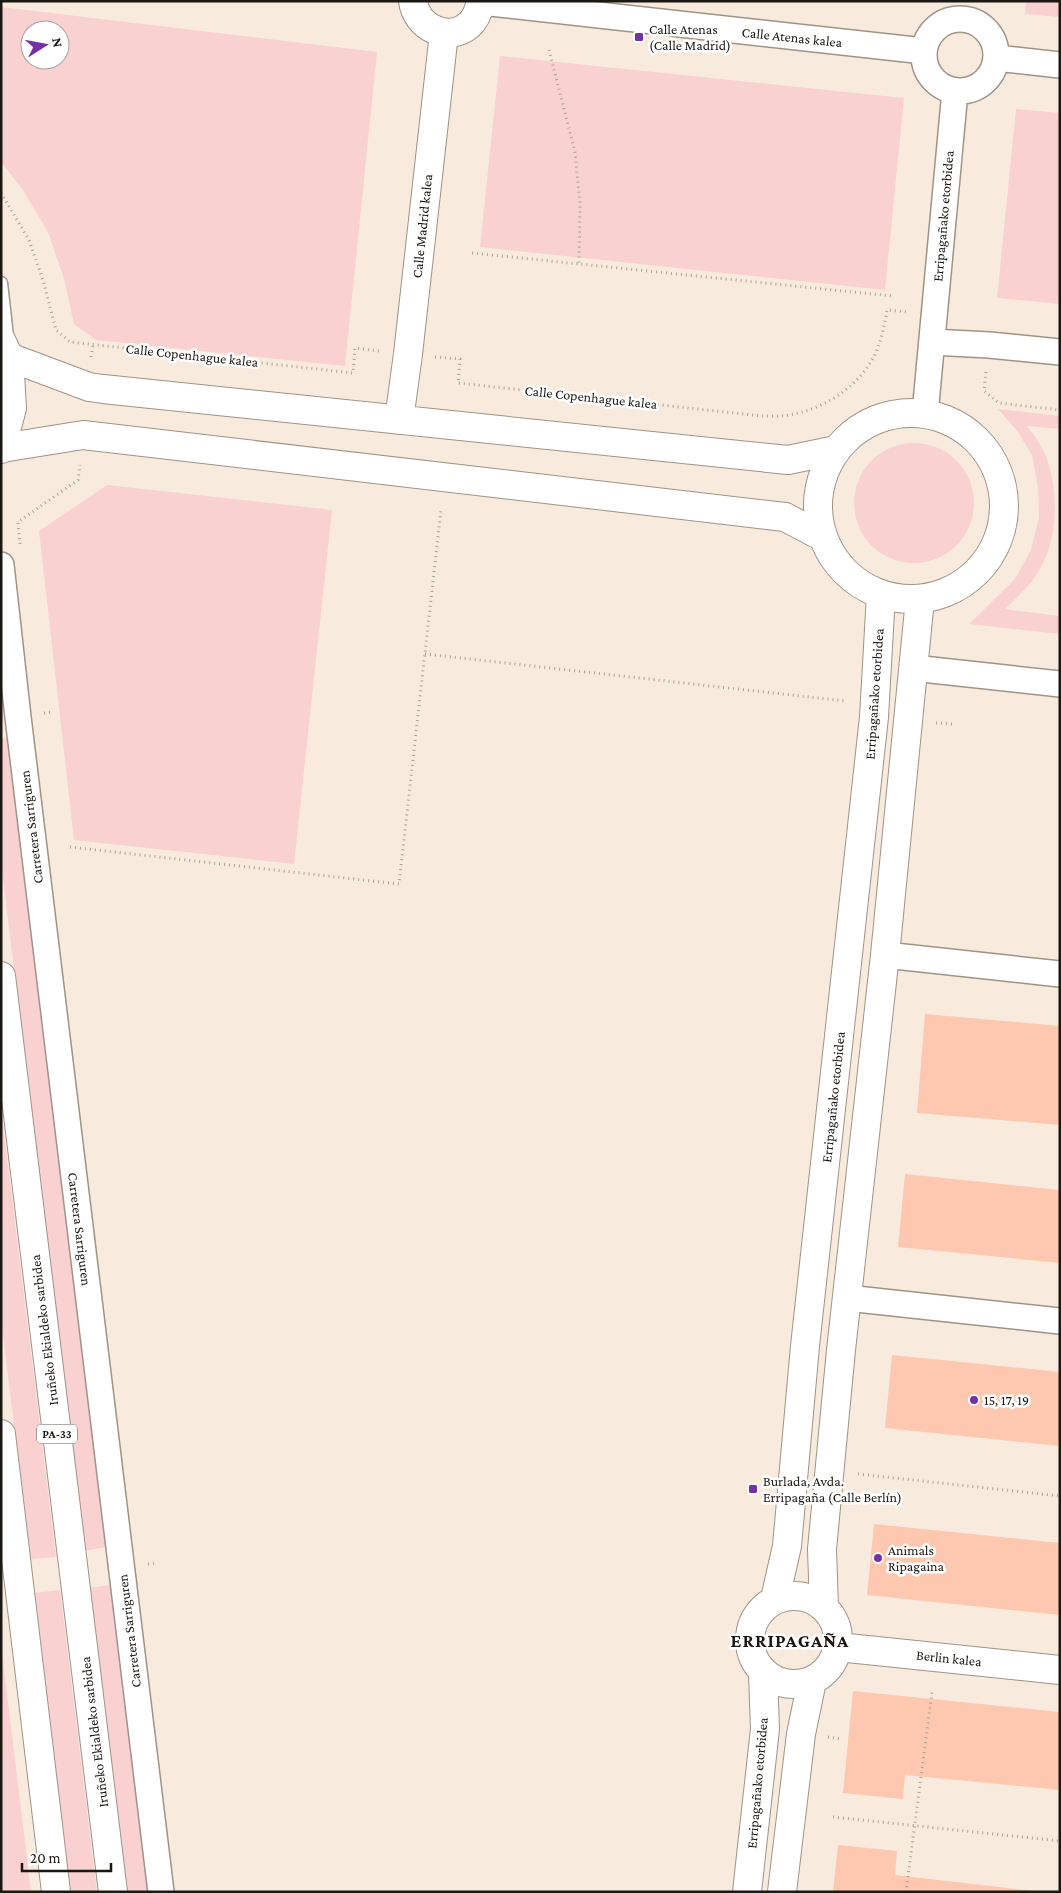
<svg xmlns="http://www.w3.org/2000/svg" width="1061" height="1893" font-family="'Crimson Pro',serif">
<rect width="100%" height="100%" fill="#f8ebde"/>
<!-- green -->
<path fill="#f9d1d0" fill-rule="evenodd" d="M1026 1H1060V17L1025 14Z
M1 7 377 52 345 366 96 340 74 324 64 279 48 232 23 190 1 162ZM30 30H60V60H30Z
M500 56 904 98 885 290 480 247Z
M1016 109 1060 113V304L997 298Z
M998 409 1060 416V429L1027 426C1033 434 1040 443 1044 452 1061 491 1059 547 1032 581 1024 591 1014 600 1005 609L1060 616V634L969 624 1015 579 1031 550 1039 518 1038 487 1032 455 1018 432Z
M854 503a60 60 0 1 1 120 0a60 60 0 1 1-120 0Z
M107 485 332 510 294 864 74 840 39 531Z
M8 738 107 1547 84 1551 1 862V739Z
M1 1108 56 1557 30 1559 1 1318Z
M110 1585 148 1892H125L89 1588Z
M60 1590 97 1892H70L35 1593Z
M1 1644 31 1892H1Z"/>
<!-- building -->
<path fill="#fec7af" d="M925 1014 1060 1026V1125L917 1113Z
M905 1174 1060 1190V1263L898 1247Z
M892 1355 1060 1372V1446L885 1428Z
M874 1524 1060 1543V1615L867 1595Z
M853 1691 1060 1712V1790L905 1775 903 1799 843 1793Z
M838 1845 897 1851 895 1875 1041 1892H833Z"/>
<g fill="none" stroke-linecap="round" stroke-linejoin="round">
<!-- lane casing -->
<g stroke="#9f9386" stroke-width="15">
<path id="lane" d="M1 283 8 345"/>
</g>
<!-- street casing -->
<g stroke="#9f9386" stroke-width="28">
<path id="street" d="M481 2 924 51
M924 55a36 36 0 1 1 72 0a36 36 0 1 1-72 0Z
M996 58 1060 65
M932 342 989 345 1060 352
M925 414 955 91
M1 565 18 717 161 1892
M913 668 1060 684
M885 955 1060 974
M847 1298 1060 1321"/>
</g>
<!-- secondary casing -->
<g stroke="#9f9386" stroke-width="30">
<path id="secondary" d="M413 1C416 27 448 43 469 25 476 19 479 10 481 1
M9 357 89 387 103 389 788 460 836 450
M818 506a93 93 0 1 1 186 0a93 93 0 1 1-186 0Z
M399 420 408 354 444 33
M2 448 83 435 785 517 823 537
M750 1640a44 44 0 1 1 88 0a44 44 0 1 1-88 0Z
M775 1599 787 1546 805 1346 874 717 881 594
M824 1607 822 1549 841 1350 885 955 920 599
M838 1647 1060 1670
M747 1892 765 1729 763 1674
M782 1892 801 1734 812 1681"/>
</g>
<!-- highway casing -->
<g stroke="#9f9386" stroke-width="30">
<path id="highway" d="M1 340 9 357 12 408 1 449
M1 976 113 1892
M1 1434 56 1892"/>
</g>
<!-- path -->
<path stroke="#aca298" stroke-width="3" stroke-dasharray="1 4" stroke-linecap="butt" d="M549 50 575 152 580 203 579 264
M1 193 29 240 43 280 56 330 70 342 353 373 355 348 379 351
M472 253 892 296
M91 357 93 345
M435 357 460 359 458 383 762 416C771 416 780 417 789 415 822 410 857 388 873 358 881 344 884 326 887 310L908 312
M986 372 984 391 999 403 1060 410
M20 544 18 522 78 480 80 465
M425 654 845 701
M44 713 53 712
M936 723 953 724
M70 847 399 884 441 510
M858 1474 1060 1496
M148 1564 157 1563
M828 1737 842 1739
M833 1817 1060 1841
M906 1892 932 1692"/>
<!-- lane -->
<use href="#lane" stroke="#fff" stroke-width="12"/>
<!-- street -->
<use href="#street" stroke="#fff" stroke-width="25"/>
<!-- secondary -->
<use href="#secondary" stroke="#fff" stroke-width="28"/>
<!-- highway -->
<use href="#highway" stroke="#fff" stroke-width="28"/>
</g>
<!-- markers -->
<g fill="#7331a5" stroke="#fff" stroke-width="2">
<rect x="634" y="32" width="10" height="10" rx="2.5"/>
<circle cx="974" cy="1400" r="5"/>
<rect x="748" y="1484" width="10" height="10" rx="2.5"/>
<circle cx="878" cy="1558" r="5"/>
</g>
<g text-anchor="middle" stroke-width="5" stroke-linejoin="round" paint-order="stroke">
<!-- shield labels -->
<rect fill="#fff" stroke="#5f5d59" stroke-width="1" x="37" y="1424.5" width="40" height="19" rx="4"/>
<g font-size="12" font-weight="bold" fill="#1b1712">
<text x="57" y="1438">PA-33</text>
</g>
<!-- poi labels -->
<g font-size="14" fill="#1b1712" stroke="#fff" text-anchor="start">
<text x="649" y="34">Calle Atenas<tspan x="649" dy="16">(Calle Madrid)</tspan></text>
<text x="984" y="1405">15, 17, 19</text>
<text x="763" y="1486">Burlada, Avda.<tspan x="763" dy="16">Erripagaña (Calle Berlín)</tspan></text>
<text x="888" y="1555">Animals<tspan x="888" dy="16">Ripagaina</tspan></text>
</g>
<!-- street labels -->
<g font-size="14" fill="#1b1712" stroke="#fff">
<text transform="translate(792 37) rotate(6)" y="5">Calle Atenas kalea</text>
<text transform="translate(943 216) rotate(-85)" y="5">Erripagañako etorbidea</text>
<text transform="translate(422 226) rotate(-84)" y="5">Calle Madrid kalea</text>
<text transform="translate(192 355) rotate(6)" y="5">Calle Copenhague kalea</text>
<text transform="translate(591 397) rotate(6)" y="5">Calle Copenhague kalea</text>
<text transform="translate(874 694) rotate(-86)" y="5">Erripagañako etorbidea</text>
<text transform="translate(31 827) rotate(-97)" y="5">Carretera Sarriguren</text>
<text transform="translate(833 1097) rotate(-84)" y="5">Erripagañako etorbidea</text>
<text transform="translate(80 1229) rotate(83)" y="5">Carretera Sarriguren</text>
<text transform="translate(44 1330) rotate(-97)" y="5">Iruñeko Ekialdeko sarbidea</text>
<text transform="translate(129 1631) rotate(-97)" y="5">Carretera Sarriguren</text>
<text transform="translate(949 1658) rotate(6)" y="5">Berlin kalea</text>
<text transform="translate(94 1732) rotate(-97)" y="5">Iruñeko Ekialdeko sarbidea</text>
<text transform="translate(757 1783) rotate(-85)" y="5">Erripagañako etorbidea</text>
</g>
<!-- district labels -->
<g font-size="19" font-weight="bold" letter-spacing="1" fill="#1b1712" stroke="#fff">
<text x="790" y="1647">ERRIPAGAÑA</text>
</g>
</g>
<!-- border -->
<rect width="1061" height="1893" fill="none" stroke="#1b1712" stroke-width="5"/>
<!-- north arrow -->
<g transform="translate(45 45) rotate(79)"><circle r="24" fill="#ffffff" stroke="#a4a2a0"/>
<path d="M0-4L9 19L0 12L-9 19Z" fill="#7331a5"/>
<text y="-8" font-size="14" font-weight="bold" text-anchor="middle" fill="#1b1712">N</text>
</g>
<!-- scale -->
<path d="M22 1863v8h89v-8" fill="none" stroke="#1b1712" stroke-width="2.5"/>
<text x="30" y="1863" font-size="15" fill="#1b1712" stroke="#ffffff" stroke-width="4" paint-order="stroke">20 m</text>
</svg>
